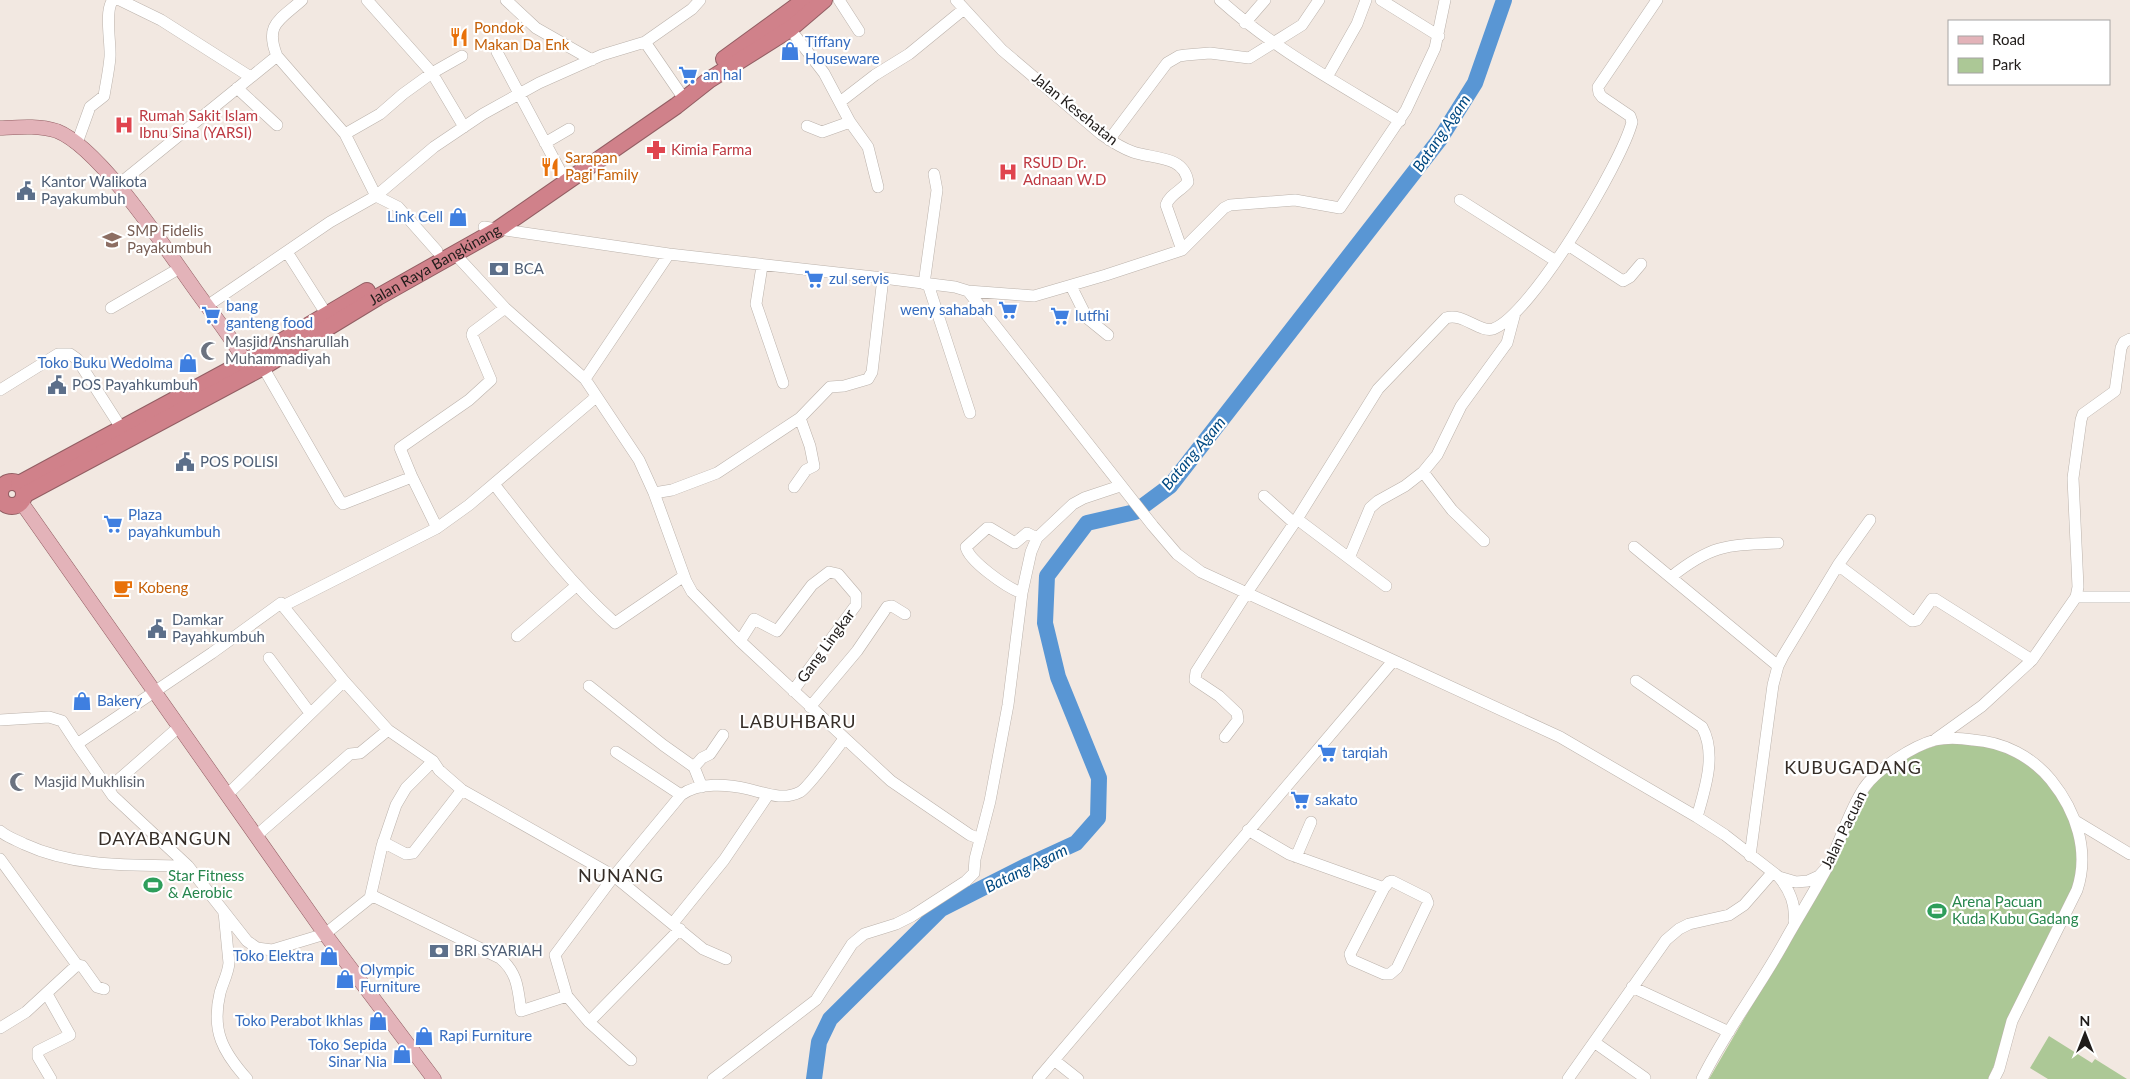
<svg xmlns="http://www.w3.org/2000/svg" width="2130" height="1079" font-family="Lato,sans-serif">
<rect width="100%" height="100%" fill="#f2e8e1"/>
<!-- green -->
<path fill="#acc896" d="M1946 743 1978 744 2009 753 2039 772 2070 813 2081 871 1988 1079H1709C1749 1010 1790 941 1829 871 1845 843 1854 809 1875 783 1891 762 1921 749 1946 743Z
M2049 1036 2092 1063 2095 1059 2127 1079H2048L2030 1068Z"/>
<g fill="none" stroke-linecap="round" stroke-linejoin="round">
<!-- river -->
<path stroke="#5996d4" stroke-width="16" d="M814 1079 819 1042 830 1019 941 909 1028 865 1076 843 1098 818 1099 778 1058 677 1045 623 1047 576 1087 523 1135 512 1170 486 1440 139 1475 83 1504 0"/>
<!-- minor casing -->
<g stroke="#bbb2ab" stroke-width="12">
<path id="minor" d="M120 0 161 20 249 76
M302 0C280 20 264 24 277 56L345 134 376 196 398 207 437 251
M367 0 432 73 464 127
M506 0 536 28 592 60
M839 0 859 31
M956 0 1002 50 1101 134C1111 141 1121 148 1133 152 1153 159 1184 155 1188 182 1181 191 1170 194 1166 205L1182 250
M1220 0C1274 49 1338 83 1400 121
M1381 0 1439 36
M1245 23 1265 0
M790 29 824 73 850 122 868 147 878 187
M645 42 680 93
M497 52 564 178
M1327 77 1357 24 1366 0
M237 88 277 125
M840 102 875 75 909 54 964 9
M807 126 822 132 850 122
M345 134 380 114 403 94 432 73 462 56
M1109 140 1167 63 1179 56 1186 55 1210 53 1249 58 1302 25 1319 0
M77 143 90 107 104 96C106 83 109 70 110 57 111 43 104 10 113 0
M545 143 569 129
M118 185 277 56
M1460 200 1556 261
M484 227 669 254 883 278 955 287 968 291 1153 526 1177 554 1201 572 1560 737 1697 817 1725 835 1779 877 1796 882 1808 881 1819 876 1827 867
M1568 245 1623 281 1630 277 1641 264
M287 252 327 315
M455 254 505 308 585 379 639 460 654 493 686 581 692 592 740 641 891 781 970 835 978 838 981 837
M762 266 756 304 783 383
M924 284 937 190 934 174
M928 284 970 413
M1071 286 1087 318 1108 335
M968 291 1034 296 1106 275 1182 250 1224 208 1230 205 1295 200 1340 208 1406 110 1435 48 1445 0
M207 306 330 222 376 196 434 147 483 114 539 83 602 55 645 42 692 9 700 0
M111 308 180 268
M263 367 340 501 343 504 412 477 437 528
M585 379 669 254
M0 390 58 354H70L77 359 125 434
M1423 472 1452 510 1484 541
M412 477 400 448 469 400 491 380 472 335 473 332 505 308
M494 484C532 533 569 582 615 623L684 576
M794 487 806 470 814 466 810 446 800 418
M654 493 672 490 717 473 800 418 830 387 844 386 868 379 872 372 883 278
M1264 496 1294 523
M1297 519 1386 586
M1634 547 1778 666
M1349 558 1370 508 1378 501 1405 486 1423 472 1437 455 1461 406 1507 343 1515 313
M1838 565 1912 621 1917 620 1932 599H1935L2032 660
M1671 577C1712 544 1728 545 1778 543
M1022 593C1007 588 969 561 966 547L987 528H990L1015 543 1027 533 1037 538
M2076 597H2130
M517 636 576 586
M740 641 754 619 777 631 812 585 829 572 838 574 856 595V605L793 691
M269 658 310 713
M344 681 388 730 433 761 439 770 462 790 614 876 681 795C698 782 728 784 748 789 765 793 783 801 800 792 807 789 837 748 844 739
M1636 681 1702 727C1717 754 1705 789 1697 817
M589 686 663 745 694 767
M810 707 857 651 887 607 892 606 905 614
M0 720 49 717 62 721 77 744 212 653 281 603 283 606 437 528 469 505 596 397
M1225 737 1238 720 1237 713 1219 696 1195 680 1196 672 1246 594 1297 519 1378 389 1446 318C1462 312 1480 333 1493 329 1531 316 1622 162 1632 122L1630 116 1602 97 1599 93 1598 87 1657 0
M1936 739 1982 706 2032 660 2076 597 2078 587 2073 478 2081 420 2083 414 2115 391 2121 348 2124 342 2130 339
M77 744 113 796 188 866
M616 752 681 795
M702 787 694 767 702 758 710 754 723 735
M108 789 180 726
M228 794 344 681 283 606
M2077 822 2130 854
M1248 830 1289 854 1384 888
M0 831C7 837 16 840 24 844 76 868 132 865 188 866L247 941 257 948 272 950 325 934 370 898 382 846 396 805 406 788 433 761
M257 835 350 754 360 753 388 730
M383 842 406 854 413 853 462 790
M1750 856 1773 685 1778 666 1783 656 1838 565 1870 520
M1296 857 1311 822
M0 859 77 965 82 966 97 987 104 989
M1779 877C1789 889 1796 905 1794 921
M1392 881 1426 898 1428 903 1397 968 1390 974H1384L1352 960 1350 954 1384 888 1389 882Z
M370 898 375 897 500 958C518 973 518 990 521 1011L567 996
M224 912 229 963C228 974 223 982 220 993 211 1031 223 1052 247 1079
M673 923 724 860 768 795
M1632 987 1729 1032
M47 994 70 1035 38 1051V1057L51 1079
M589 1022 680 929
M0 1028 26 1012 77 965
M1594 1042 1645 1078
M631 1060 589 1022 567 996 555 955 614 876 703 949 726 959
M1054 1060 1078 1079
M713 1079 816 1000 852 944 864 934 896 924 912 916 966 881 974 873 975 859 990 801 1008 705 1022 593 1031 552 1037 538 1073 504 1084 498 1120 486
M1038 1079 1393 661
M1568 1079 1666 940 1679 929 1689 924 1729 915 1744 905 1772 873
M1702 1079C1726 1030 1760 987 1786 939 1800 914 1816 889 1829 864 1841 839 1849 811 1864 788 1877 769 1913 746 1935 740 1948 737 1961 738 1973 740 2004 742 2032 757 2051 780 2076 811 2090 851 2077 890L2012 1021 1999 1069 1994 1079"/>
</g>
<!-- major casing -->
<g stroke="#925e63" stroke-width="15">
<path id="major" d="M0 128C19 127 39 125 57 131 100 148 166 249 194 288 213 315 235 341 250 370
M21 502 325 934 434 1079"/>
</g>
<!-- highway casing -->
<g stroke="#925e63" stroke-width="18">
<g id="highway">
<path d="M724 59 805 0"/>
<circle cx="12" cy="494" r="12"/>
<path d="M19 484 274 346 367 291"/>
<path id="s1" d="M24 495 263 367 378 297 497 230 676 106 709 80 790 29 824 0"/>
</g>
</g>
<!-- minor -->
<use href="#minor" stroke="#fff" stroke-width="11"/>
<!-- major -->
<use href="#major" stroke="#e3b3b9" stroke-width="14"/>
<!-- highway -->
<use href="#highway" stroke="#d0818a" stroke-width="16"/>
</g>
<!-- icons -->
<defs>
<g id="restaurant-bare" transform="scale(1.5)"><path d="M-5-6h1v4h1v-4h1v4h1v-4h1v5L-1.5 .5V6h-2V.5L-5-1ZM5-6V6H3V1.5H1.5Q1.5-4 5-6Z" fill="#e8710a" stroke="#fff" stroke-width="2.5" paint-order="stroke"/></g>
<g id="shop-bare" transform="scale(1.5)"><path d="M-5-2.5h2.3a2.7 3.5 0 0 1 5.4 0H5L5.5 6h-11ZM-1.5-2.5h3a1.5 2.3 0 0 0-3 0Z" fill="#3f7fe0" stroke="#fff" stroke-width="2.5" paint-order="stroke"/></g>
<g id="supermarket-bare" transform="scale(1.5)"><path d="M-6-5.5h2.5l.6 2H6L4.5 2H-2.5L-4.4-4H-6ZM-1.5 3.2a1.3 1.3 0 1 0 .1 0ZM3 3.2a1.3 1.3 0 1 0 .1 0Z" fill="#3f7fe0" stroke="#fff" stroke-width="2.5" paint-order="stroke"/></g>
<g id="hospital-bare" transform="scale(1.5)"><path d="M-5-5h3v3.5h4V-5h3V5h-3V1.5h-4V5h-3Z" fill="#e0444e" stroke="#fff" stroke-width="2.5" paint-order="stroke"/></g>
<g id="pharmacy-bare" transform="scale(1.5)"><path d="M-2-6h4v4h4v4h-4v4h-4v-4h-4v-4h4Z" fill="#e0444e" stroke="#fff" stroke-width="2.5" paint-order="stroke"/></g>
<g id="civic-bare" transform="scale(1.5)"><path d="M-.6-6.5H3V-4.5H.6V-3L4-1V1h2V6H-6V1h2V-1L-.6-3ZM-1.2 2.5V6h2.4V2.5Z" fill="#5c6f8a" stroke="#fff" stroke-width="2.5" paint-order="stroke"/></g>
<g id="school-bare" transform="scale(1.5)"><path d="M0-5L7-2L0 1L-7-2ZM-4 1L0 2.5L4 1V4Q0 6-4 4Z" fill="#8d6e63" stroke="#fff" stroke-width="2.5" paint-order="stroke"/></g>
<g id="bank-bare" transform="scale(1.5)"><path d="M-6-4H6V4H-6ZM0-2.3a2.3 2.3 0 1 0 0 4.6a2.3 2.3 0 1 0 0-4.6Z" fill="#5c6f8a" stroke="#fff" stroke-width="2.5" paint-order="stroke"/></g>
<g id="mosque-bare" transform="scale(1.5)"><path d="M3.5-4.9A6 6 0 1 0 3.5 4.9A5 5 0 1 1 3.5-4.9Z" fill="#6b7280" stroke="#fff" stroke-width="2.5" paint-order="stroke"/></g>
<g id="cafe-bare" transform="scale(1.5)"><path d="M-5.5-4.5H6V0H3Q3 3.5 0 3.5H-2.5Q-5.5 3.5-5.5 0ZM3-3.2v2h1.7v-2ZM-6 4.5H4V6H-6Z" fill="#e8710a" stroke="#fff" stroke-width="2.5" paint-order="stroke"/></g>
<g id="stadium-bare" transform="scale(1.5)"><path d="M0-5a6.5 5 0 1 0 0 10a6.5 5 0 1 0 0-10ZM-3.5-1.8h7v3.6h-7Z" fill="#2e9e5b" stroke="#fff" stroke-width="2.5" paint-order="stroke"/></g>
</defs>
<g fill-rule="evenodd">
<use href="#restaurant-bare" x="459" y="37"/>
<use href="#shop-bare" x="790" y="51"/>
<use href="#supermarket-bare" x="688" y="75"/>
<use href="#hospital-bare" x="124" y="125"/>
<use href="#pharmacy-bare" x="656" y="150"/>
<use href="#restaurant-bare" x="550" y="167"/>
<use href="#hospital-bare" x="1008" y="172"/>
<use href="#civic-bare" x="26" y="191"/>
<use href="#shop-bare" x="458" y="217"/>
<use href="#school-bare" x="112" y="240"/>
<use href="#bank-bare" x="499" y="269"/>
<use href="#supermarket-bare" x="814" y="279"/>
<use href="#supermarket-bare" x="1008" y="310"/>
<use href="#supermarket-bare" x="211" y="315"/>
<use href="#supermarket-bare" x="1060" y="316"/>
<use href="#mosque-bare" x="210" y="351"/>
<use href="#shop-bare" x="188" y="363"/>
<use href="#civic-bare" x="57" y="385"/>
<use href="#civic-bare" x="185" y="462"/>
<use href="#supermarket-bare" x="113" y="524"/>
<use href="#cafe-bare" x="123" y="588"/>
<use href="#civic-bare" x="157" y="629"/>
<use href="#shop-bare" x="82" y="701"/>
<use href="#supermarket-bare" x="1327" y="753"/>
<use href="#mosque-bare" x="19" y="782"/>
<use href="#supermarket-bare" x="1300" y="800"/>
<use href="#stadium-bare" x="153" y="885"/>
<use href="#stadium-bare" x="1937" y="911"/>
<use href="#bank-bare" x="439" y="951"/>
<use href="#shop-bare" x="329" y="956"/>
<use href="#shop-bare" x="345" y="979"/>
<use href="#shop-bare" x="378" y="1021"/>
<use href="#shop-bare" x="424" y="1036"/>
<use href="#shop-bare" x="402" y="1054"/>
</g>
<g text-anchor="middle" stroke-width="4.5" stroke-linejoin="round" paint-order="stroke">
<!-- food labels -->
<g font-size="15" fill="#c56008" stroke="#fff" text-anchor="start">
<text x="474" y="33">Pondok<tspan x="474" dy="17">Makan Da Enk</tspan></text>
<text x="565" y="163">Sarapan<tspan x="565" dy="17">Pagi Family</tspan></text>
<text x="138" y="593">Kobeng</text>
</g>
<!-- shop labels -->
<g font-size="15" fill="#366cbe" stroke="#fff" text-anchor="start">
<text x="805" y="47">Tiffany<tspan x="805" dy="17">Houseware</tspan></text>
<text x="703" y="80">an hal</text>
<text x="443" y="222" text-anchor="end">Link Cell</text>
<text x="829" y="284">zul servis</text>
<text x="226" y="311">bang<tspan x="226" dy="17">ganteng food</tspan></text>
<text x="993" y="315" text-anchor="end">weny sahabah</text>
<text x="1075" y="321">lutfhi</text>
<text x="173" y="368" text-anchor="end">Toko Buku Wedolma</text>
<text x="128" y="520">Plaza<tspan x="128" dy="17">payahkumbuh</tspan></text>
<text x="97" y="706">Bakery</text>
<text x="1342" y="758">tarqiah</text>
<text x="1315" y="805">sakato</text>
<text x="314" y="961" text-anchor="end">Toko Elektra</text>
<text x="360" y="975">Olympic<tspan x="360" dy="17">Furniture</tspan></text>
<text x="363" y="1026" text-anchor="end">Toko Perabot Ikhlas</text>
<text x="439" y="1041">Rapi Furniture</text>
<text x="387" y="1050" text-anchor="end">Toko Sepida<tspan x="387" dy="17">Sinar Nia</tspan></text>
</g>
<!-- street labels -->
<g font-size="15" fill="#201c1a" stroke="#fff">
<text transform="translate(1075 109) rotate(39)" y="5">Jalan Kesehatan</text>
<text dy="5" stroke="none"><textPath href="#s1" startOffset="471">Jalan Raya Bangkinang</textPath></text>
<text transform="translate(826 646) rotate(-54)" y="5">Gang Lingkar</text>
<text transform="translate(1844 830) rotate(-64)" y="5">Jalan Pacuan</text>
</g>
<!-- health labels -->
<g font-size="15" fill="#be3a42" stroke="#fff" text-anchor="start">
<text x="139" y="121">Rumah Sakit Islam<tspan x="139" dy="17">Ibnu Sina (YARSI)</tspan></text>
<text x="671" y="155">Kimia Farma</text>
<text x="1023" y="168">RSUD Dr.<tspan x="1023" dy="17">Adnaan W.D</tspan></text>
</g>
<!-- service labels -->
<g font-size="15" fill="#4e5e75" stroke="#fff" text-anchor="start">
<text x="41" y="187">Kantor Walikota<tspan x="41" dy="17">Payakumbuh</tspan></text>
<text x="514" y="274">BCA</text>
<text x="72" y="390">POS Payahkumbuh</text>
<text x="200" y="467">POS POLISI</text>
<text x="172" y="625">Damkar<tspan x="172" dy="17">Payahkumbuh</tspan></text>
<text x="454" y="956">BRI SYARIAH</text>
</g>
<!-- education labels -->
<g font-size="15" fill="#785e54" stroke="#fff" text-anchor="start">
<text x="127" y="236">SMP Fidelis<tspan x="127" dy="17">Payakumbuh</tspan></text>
</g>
<!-- worship labels -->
<g font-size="15" fill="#5b616d" stroke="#fff" text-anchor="start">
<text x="225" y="347">Masjid Ansharullah<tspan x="225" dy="17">Muhammadiyah</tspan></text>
<text x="34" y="787">Masjid Mukhlisin</text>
</g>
<!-- leisure labels -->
<g font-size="15" fill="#27864d" stroke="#fff" text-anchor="start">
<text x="168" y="881">Star Fitness<tspan x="168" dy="17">&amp; Aerobic</tspan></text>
<text x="1952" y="907">Arena Pacuan<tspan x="1952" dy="17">Kuda Kubu Gadang</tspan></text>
</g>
<!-- water labels -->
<g font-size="16" font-style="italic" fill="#004982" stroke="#fff">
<text transform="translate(1441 133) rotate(-56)" y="6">Batang Agam</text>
<text transform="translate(1193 453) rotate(-50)" y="6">Batang Agam</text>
<text transform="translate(1026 868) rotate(-26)" y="6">Batang Agam</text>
</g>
<!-- quarter labels -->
<g font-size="18" letter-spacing="1" fill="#362e28" stroke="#fff">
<text x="798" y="728">LABUHBARU</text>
<text x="1853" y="774">KUBUGADANG</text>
<text x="165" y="845">DAYABANGUN</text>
<text x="621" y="882">NUNANG</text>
</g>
</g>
<!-- legend -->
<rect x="1948" y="20" width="162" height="65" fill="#ffffff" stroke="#a6a4a3"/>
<rect x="1958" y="36" width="25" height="8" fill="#e3b3b9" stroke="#a6a4a3"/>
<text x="1992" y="45" font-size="15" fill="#201c1a">Road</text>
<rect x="1958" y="58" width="25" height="15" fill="#acc896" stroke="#a6a4a3"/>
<text x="1992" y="70" font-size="15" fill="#201c1a">Park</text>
<!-- north arrow -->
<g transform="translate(2085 1034)" stroke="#ffffff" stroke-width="4" paint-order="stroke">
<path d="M0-4L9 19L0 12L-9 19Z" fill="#201c1a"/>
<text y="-8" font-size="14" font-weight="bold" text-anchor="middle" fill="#201c1a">N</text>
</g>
</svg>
